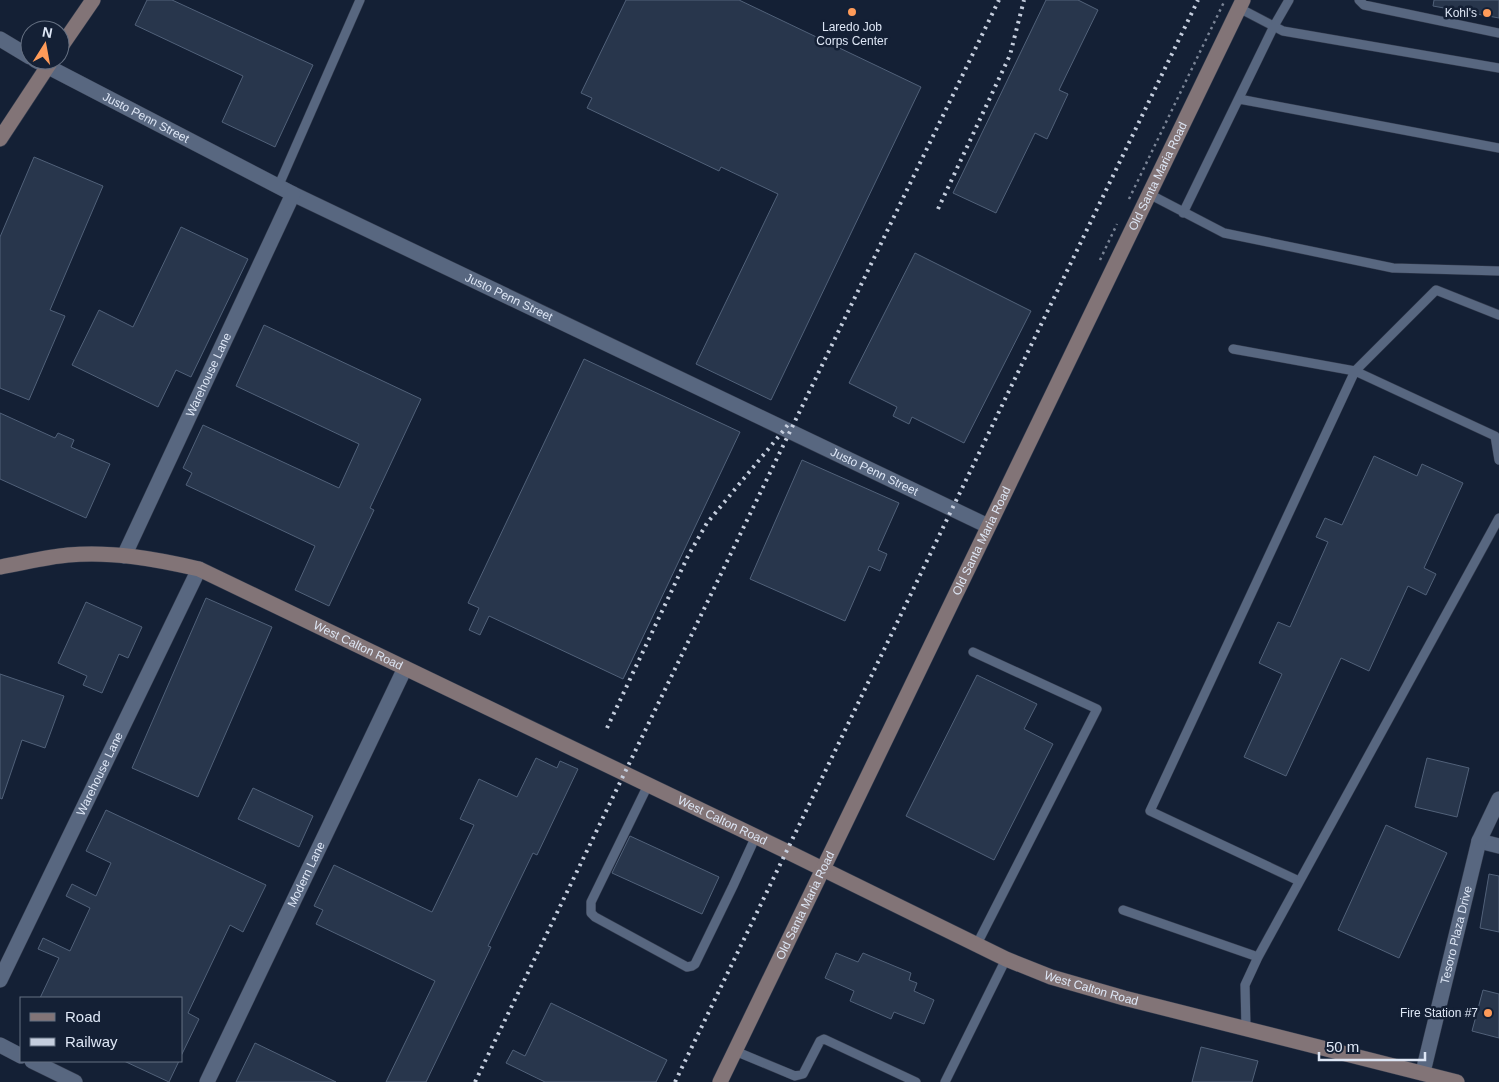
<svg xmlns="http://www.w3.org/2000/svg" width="1499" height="1082" font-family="Arial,sans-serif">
<rect width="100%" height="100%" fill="#142035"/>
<!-- building -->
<path fill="#28364c" stroke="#516179" d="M147 0H172L313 65 275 147 222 122 243 76 135 25Z
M626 0H739L921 87 771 400 696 364 778 194 721 167 719 171 587 108 592 98 581 93Z
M1046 0H1078L1098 10 1059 90 1068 94 1047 139 1035 133 996 213 953 193Z
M1434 0H1499V18L1433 6Z
M34 157 103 186 50 310 65 316 29 400 0 388V237Z
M181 227 248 259 191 377 176 370 158 407 72 365 99 310 133 327Z
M915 253 1031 311 964 443 912 417 909 424 893 416 897 407 849 383Z
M264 325 421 399 370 508 374 510 329 606 295 590 315 546 186 485 192 473 183 468 203 425 339 488 359 444 236 386Z
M584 359 740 432 623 679 489 616 480 635 469 630 479 608 468 603Z
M0 413 55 438 58 433 74 440 71 447 110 464 86 518 0 479Z
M1374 456 1417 476 1422 464 1463 483 1424 568 1436 574 1426 595 1408 586 1369 671 1341 658 1286 776 1244 757 1282 674 1259 663 1278 622 1290 627 1328 542 1316 537 1325 518 1342 525Z
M802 460 899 503 878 550 887 554 880 571 869 566 845 621 750 579Z
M206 598 272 627 198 797 132 768Z
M86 602 142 627 128 658 119 654 102 693 83 685 87 676 58 663Z
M0 674 64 696 45 748 22 740 2 799 0 798Z
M977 675 1037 704 1024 729 1053 744 994 860 906 816Z
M536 758 557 768 560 761 578 769 537 855 533 853 488 946 491 947 426 1082H386L435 981 316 924 323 910 314 906 334 865 432 912 474 825 460 819 479 779 517 797Z
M1427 758 1469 768 1457 817 1415 807Z
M253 788 313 816 299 847 238 819Z
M106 810 266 885 243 932 230 925 188 1013 199 1019 181 1056V998H40L59 958 38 949 43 938 70 951 90 908 66 896 72 884 96 896 111 863 86 851Z
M1386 825 1447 853 1399 958 1338 930Z
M630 836 719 877 702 914 612 873Z
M1489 874 1499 876V932L1480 928Z
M836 953 858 962 863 953 911 973 909 980 917 983 914 991 934 1000 924 1024 894 1012 891 1019 850 1001 854 991 825 978Z
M1483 990 1499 994V1038L1472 1031Z
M551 1003 667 1060 656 1082H545L506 1063 513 1050 525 1056Z
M255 1043 336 1082H236Z
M1201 1047 1258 1061 1252 1082H1192Z
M124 1061H179L169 1082Z"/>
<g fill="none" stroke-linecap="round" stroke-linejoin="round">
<!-- lane casing -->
<g stroke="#323a4c" stroke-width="10">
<path id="lane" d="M1359 0 1364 5 1499 33
M1239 8 1283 31 1499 68
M1239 99 1499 148
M278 187 360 0
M1149 194 1224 233 1393 268 1499 271
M1183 213 1274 26 1289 0
M1233 349 1355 371 1436 290 1499 315
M973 652 1097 709 977 944
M648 785 591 902V913L595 917 687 967 692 966 695 964 733 886 756 836
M1299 881 1150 811 1355 371 1495 436 1499 460
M1123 910 1258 957
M1246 1028 1245 985 1258 957 1499 518
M735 1051 795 1076 803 1074 820 1041 824 1039 916 1082
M945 1082 1006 959"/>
</g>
<!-- street casing -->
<g stroke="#323a4c" stroke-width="16">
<g id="street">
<path d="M0 39 30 57"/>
<path id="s1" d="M35 60 293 194 988 526"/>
<path id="s2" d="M124 556 293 194"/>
<path d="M1479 841 1499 846"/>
<path id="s3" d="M0 980 199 569"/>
<path d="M0 1045 21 1056"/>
<path d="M32 1061 75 1082"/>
<path id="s4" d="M1423 1072 1479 841 1499 799"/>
<path id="s5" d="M207 1082 405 668"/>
</g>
</g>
<!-- secondary casing -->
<g stroke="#323a4c" stroke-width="16">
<g id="secondary">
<path d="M60 48 93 0"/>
<path d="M0 139 52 60"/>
<path id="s6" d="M0 567C23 563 46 557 68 555 112 551 156 559 199 569L786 851 1006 959 1051 977 1124 998 1457 1082"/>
<path id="s7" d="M720 1082 1243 0"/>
</g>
</g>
<!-- path -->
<path stroke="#7a8496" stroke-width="2.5" stroke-dasharray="2.5 4" stroke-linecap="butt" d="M1129 199 1225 0
M1100 260 1117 224"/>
<!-- lane -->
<use href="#lane" stroke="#586780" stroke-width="9"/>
<!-- street -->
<use href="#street" stroke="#586780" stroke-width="15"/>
<!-- secondary -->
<use href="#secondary" stroke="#827477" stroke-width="15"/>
<!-- rail -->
<path stroke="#c5cede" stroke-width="4" stroke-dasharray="2.5 5" stroke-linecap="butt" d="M938 209 1010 55 1024 0
M607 728 688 556 707 523 784 430 789 423
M475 1082 999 0
M675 1082 1198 0"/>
</g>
<!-- markers -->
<g fill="#fe9b59" stroke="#142035" stroke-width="2">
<circle cx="852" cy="12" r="5"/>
<circle cx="1487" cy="13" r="5"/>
<circle cx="1488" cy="1013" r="5"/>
</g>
<g text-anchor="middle" stroke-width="5" stroke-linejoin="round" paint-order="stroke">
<!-- poi labels -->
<g font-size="12" fill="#dee7f6" stroke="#142035" text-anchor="end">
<text x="1477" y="17">Kohl's</text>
<text x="852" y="31" text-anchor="middle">Laredo Job<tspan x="852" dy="14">Corps Center</tspan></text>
<text x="1478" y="1017">Fire Station #7</text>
</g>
<!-- street labels -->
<g font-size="12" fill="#dee7f6" stroke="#142035">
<text dy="4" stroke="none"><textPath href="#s1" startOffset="125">Justo Penn Street</textPath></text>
<text dy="4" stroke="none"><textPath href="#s7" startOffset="1006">Old Santa Maria Road</textPath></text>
<text dy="4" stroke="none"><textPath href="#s1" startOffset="530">Justo Penn Street</textPath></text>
<text dy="4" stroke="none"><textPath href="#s2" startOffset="200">Warehouse Lane</textPath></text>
<text dy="4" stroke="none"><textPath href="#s1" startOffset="935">Justo Penn Street</textPath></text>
<text dy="4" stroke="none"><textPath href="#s7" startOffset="601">Old Santa Maria Road</textPath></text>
<text dy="4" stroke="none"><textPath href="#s6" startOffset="378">West Calton Road</textPath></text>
<text dy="4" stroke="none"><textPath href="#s3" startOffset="229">Warehouse Lane</textPath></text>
<text dy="4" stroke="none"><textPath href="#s6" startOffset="782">West Calton Road</textPath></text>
<text dy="4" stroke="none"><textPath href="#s5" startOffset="230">Modern Lane</textPath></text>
<text dy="4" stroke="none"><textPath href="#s7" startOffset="196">Old Santa Maria Road</textPath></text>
<text dy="4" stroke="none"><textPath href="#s4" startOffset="141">Tesoro Plaza Drive</textPath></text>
<text dy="4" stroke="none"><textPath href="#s6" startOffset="1188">West Calton Road</textPath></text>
</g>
</g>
<!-- legend -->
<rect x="20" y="997" width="162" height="65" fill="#142035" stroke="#657082"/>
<rect x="30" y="1013" width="25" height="8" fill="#827477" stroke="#657082"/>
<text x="65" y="1022" font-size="15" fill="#dee7f6">Road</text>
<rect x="30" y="1038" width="25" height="8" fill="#c5cede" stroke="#657082"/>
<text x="65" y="1047" font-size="15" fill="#dee7f6">Railway</text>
<!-- north arrow -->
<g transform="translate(45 45) rotate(11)"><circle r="24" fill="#142035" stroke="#657082"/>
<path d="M0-4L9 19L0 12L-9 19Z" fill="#fe9b59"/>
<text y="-8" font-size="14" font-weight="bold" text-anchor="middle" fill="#dee7f6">N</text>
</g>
<!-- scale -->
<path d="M1319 1052v8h106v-8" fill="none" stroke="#dee7f6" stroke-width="2.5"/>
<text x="1326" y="1052" font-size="15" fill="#dee7f6" stroke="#142035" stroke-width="4" paint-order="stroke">50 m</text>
</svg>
